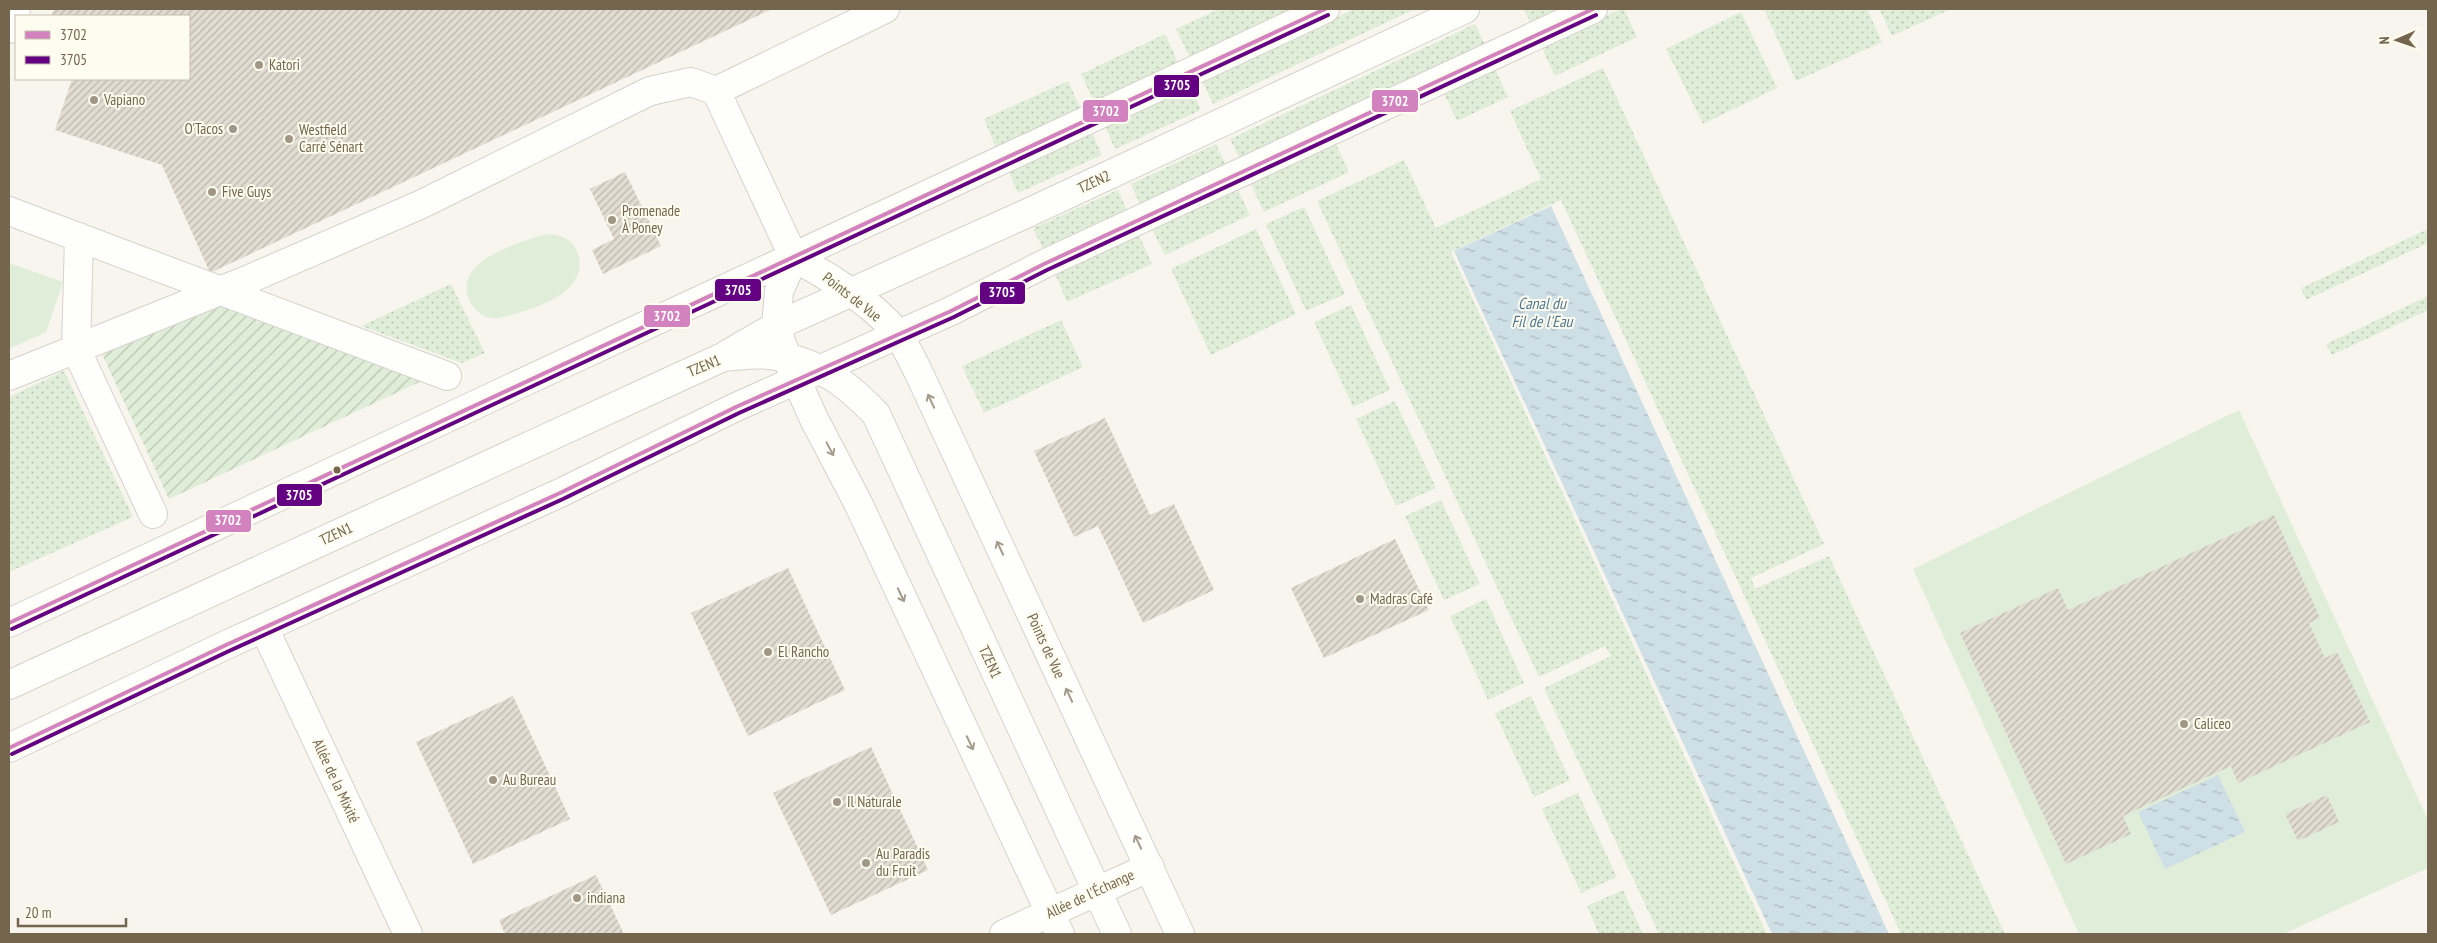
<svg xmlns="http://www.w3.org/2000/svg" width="2437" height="943" font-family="'PT Sans Narrow',sans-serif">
<defs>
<pattern id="grass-dots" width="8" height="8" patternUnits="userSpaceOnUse" patternTransform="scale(1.25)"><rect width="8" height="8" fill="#e0eed9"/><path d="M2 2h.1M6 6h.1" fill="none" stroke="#bac4b2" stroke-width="1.8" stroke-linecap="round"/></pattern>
<pattern id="garden-furrows" width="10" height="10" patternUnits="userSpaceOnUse" patternTransform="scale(1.25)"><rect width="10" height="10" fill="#e0eed9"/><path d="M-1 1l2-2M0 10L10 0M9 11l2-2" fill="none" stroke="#bac4b2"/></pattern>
<pattern id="water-ripples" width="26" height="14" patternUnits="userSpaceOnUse" patternTransform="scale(1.25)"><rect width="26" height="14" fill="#cfdfe6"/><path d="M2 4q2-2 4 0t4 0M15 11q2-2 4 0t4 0" fill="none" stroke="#acb8bd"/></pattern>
<pattern id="building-hatch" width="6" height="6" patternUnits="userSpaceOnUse" patternTransform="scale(1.25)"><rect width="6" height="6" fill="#e2ddd3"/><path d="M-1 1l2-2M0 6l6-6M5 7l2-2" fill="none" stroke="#bcb7ad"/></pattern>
</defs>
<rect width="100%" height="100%" fill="#f7f5ed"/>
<!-- grass -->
<path fill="url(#grass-dots)" d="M1219 9H1304L1192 62 1176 29Z
M1354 9H1415L1213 104 1202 80Z
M1524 9H1569L1532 26Z
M1621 9H1624L1637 37 1555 76 1541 46Z
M1764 9H1867L1882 42 1796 81Z
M1879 9H1951L1892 36Z
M1741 12 1777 88 1703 124 1666 49Z
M1475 24 1486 47 1241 162 1230 139Z
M1165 34 1180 67 1096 106 1081 74Z
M1603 68 1824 544 1751 578 1755 589 1829 556 2005 934H1901L1561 200 1451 252 1767 934H1659L1544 688 1611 656 1605 646 1539 677 1317 201 1404 160 1436 228 1541 179 1510 111Z
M1495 69 1508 97 1457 121 1444 93Z
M1068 81 1082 112 997 150 984 119Z
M1189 84 1201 110 1115 149 1104 124Z
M1091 130 1102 155 1018 193 1007 168Z
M1334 140 1349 172 1264 212 1249 180Z
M1216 144 1228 170 1142 209 1131 184Z
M1236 186 1250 215 1165 255 1151 227Z
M1118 190 1129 215 1045 253 1033 228Z
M1304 207 1345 294 1306 311 1266 224Z
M1256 229 1296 314 1211 355 1171 269Z
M2428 229V243L2306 300 2301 288Z
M1138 233 1152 264 1067 302 1054 271Z
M451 284 485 353 462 363 361 326Z
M2428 296V310L2332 355 2326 344Z
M1351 305 1390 390 1353 407 1314 322Z
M1061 320 1083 367 984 413 962 366Z
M64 371 133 517 9 572V397Z
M1395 401 1436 488 1396 506 1356 419Z
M1441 500 1480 584 1444 600 1405 516Z
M1486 599 1524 683 1488 700 1450 616Z
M1531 696 1570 780 1534 797 1495 713Z
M1578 793 1617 877 1581 893 1542 809Z
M1623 890 1643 934H1599L1587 906Z"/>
<!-- park -->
<path fill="#e0eed9" d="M549 234C561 235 574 240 578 254 590 293 532 310 503 317 476 325 455 290 474 269 488 252 528 238 549 234Z
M9 263 63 282 46 332 9 349Z
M2239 410 2428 820V868L2283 934H2079L1913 569Z"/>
<!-- garden -->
<path fill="url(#garden-furrows)" d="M214 303 424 380 169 499 102 354Z"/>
<!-- water -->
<path fill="url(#water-ripples)" d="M1551 206 1889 934H1772L1454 251Z
M2218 775 2245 832 2165 869 2138 812Z"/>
<!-- building -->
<path fill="url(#building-hatch)" d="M54 9H772L210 273 162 165 55 130 72 79H189V16H51Z
M625 172 661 246 603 274 592 250 614 239 590 189Z
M1105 418 1150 515 1174 504 1214 590 1143 623 1098 526 1074 537 1034 451Z
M2274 515 2320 618 2309 623 2325 658 2337 652 2370 722 2238 783 2231 766 2123 816 2131 834 2066 864 1960 633 2058 588 2068 610Z
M1395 539 1429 610 1324 658 1291 588Z
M788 568 845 690 748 736 691 613Z
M513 696 570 819 473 864 416 742Z
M871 747 928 870 831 915 773 793Z
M2327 795 2339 822 2298 841 2285 814Z
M596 875 624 934H505L499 920Z"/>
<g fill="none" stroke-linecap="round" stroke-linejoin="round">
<!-- minor casing -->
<g stroke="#d6d2cb" stroke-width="30">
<path id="minor" d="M9 29 16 9
M716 91 794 258
M9 211 447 376
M79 237 76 349 153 514
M794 258C826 274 877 306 898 335 906 346 911 358 917 369L1180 934
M794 258 779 291 776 326 787 359 814 419 858 503 1060 934
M726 355 776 326 1021 216 1465 9
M9 376 247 280 422 204 650 91 691 82 716 91 885 9
M9 623C177 546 343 465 511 388 783 262 1054 136 1325 9
M264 628 408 934
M9 685 723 357C738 356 755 353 770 355 816 360 845 382 876 414L1117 934
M9 748 226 645 560 493 736 407 951 311 1044 264 1593 9
M1004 934 1150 867"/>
</g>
<!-- minor -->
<use href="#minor" stroke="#fefefc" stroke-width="28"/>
<!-- bus-1 casing -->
<g stroke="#fefcef" stroke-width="8">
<path id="bus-1" d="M9 623 1325 9
M9 748 226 645 560 493 736 407 951 311 1044 264 1593 9"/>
</g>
<!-- bus-2 casing -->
<g stroke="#fefcef" stroke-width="8">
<path id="bus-2" d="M12 629 1328 15
M12 754 229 651 563 499 739 413 954 317 1047 270 1596 15"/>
</g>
<!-- bus-1 -->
<use href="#bus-1" stroke="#d282be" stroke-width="4"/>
<!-- bus-2 -->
<use href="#bus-2" stroke="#640082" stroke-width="4"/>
</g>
<!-- one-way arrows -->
<defs><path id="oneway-shaft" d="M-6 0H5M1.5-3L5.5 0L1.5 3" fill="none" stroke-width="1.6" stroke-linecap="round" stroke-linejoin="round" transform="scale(1.25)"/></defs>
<g stroke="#a49b8b">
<use href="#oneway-shaft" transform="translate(931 401) rotate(-115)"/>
<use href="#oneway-shaft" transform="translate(830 449) rotate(62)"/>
<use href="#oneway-shaft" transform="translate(1000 548) rotate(-115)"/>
<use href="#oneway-shaft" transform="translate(901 595) rotate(65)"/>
<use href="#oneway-shaft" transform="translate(1069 695) rotate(-115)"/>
<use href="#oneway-shaft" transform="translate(970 743) rotate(65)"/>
<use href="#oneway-shaft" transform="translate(1138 842) rotate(-115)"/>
</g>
<!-- markers -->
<g fill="#a19786" stroke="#fefcef" stroke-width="2">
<circle cx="259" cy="65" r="5"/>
<circle cx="94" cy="100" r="5"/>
<circle cx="233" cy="129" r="5"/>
<circle cx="289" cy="139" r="5"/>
<circle cx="212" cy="192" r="5"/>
<circle cx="612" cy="220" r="5"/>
<circle cx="1360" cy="599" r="5"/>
<circle cx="768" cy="652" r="5"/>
<circle cx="2184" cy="724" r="5"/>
<circle cx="493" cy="780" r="5"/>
<circle cx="837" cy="802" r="5"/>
<circle cx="866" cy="863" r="5"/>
<circle cx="577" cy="898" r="5"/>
</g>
<circle fill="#73654e" stroke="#fefcef" stroke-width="2" cx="337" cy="470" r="4.5"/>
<g text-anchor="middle" stroke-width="4" stroke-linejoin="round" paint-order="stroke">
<!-- poi labels -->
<g font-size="15" fill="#73654e" stroke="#fefcef" text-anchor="start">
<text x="269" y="70">Katori</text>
<text x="104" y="105">Vapiano</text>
<text x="223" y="134" text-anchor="end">O'Tacos</text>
<text x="299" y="135">Westfield<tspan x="299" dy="17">Carré Sénart</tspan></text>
<text x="222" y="197">Five Guys</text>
<text x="622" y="216">Promenade<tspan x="622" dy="17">À Poney</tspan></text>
<text x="1370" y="604">Madras Café</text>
<text x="778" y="657">El Rancho</text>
<text x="2194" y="729">Caliceo</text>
<text x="503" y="785">Au Bureau</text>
<text x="847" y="807">Il Naturale</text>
<text x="876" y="859">Au Paradis<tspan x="876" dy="17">du Fruit</tspan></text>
<text x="587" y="903">indiana</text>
</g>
<!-- street labels -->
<g font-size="15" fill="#73654e" stroke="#fefcef">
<text transform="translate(1094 182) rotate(-25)" y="5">TZEN2</text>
<text transform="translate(852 297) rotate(38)" y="5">Points de Vue</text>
<text transform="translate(704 366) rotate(-23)" y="5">TZEN1</text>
<text transform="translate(336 534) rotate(-25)" y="5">TZEN1</text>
<text transform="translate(1046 646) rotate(65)" y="5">Points de Vue</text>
<text transform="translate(990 662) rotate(65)" y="5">TZEN1</text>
<text transform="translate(336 781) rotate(65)" y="5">Allée de la Mixité</text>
<text transform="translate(1090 894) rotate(-25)" y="5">Allée de l'Échange</text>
</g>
<!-- water labels -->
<g font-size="16" font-style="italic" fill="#507792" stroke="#fefcef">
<text x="1542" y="309">Canal du<tspan x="1542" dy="18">Fil de l'Eau</tspan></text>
</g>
</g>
<g stroke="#fefcef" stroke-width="2">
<rect x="1153" y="74" width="47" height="24" rx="5" fill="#640082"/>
<rect x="1371" y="89" width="48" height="24" rx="5" fill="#d282be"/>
<rect x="1082" y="99" width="47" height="24" rx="5" fill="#d282be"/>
<rect x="714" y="278" width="48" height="24" rx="5" fill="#640082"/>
<rect x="979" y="281" width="47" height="24" rx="5" fill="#640082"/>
<rect x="643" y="304" width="48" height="24" rx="5" fill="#d282be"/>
<rect x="276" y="483" width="47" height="24" rx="5" fill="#640082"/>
<rect x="205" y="509" width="47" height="24" rx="5" fill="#d282be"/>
</g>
<g font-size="14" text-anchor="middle" font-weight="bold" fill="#fff">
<text x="1177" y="90">3705</text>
<text x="1395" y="106">3702</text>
<text x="1106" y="116">3702</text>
<text x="738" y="295">3705</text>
<text x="1002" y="297">3705</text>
<text x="667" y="321">3702</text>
<text x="299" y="500">3705</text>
<text x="228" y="525">3702</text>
</g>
<!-- border -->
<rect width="2437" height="943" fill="none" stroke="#73654e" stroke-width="20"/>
<!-- legend -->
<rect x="15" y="15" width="175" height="65" fill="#fefcef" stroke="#c6c0af"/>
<rect x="25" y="31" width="25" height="8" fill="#d282be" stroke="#c6c0af"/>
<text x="60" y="40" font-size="15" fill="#73654e">3702</text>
<rect x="25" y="56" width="25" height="8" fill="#640082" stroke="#c6c0af"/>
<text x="60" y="65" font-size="15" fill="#73654e">3705</text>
<!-- north arrow -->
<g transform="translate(2397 40) rotate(268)" stroke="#fefcef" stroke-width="4" paint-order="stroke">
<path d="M0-4L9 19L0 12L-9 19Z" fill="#73654e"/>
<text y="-8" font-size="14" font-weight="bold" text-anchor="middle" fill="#73654e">N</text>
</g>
<!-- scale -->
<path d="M18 918v8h108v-8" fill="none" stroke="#73654e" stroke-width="2.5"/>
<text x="25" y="918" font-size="15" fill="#73654e" stroke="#fefcef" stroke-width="4" paint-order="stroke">20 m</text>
</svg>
